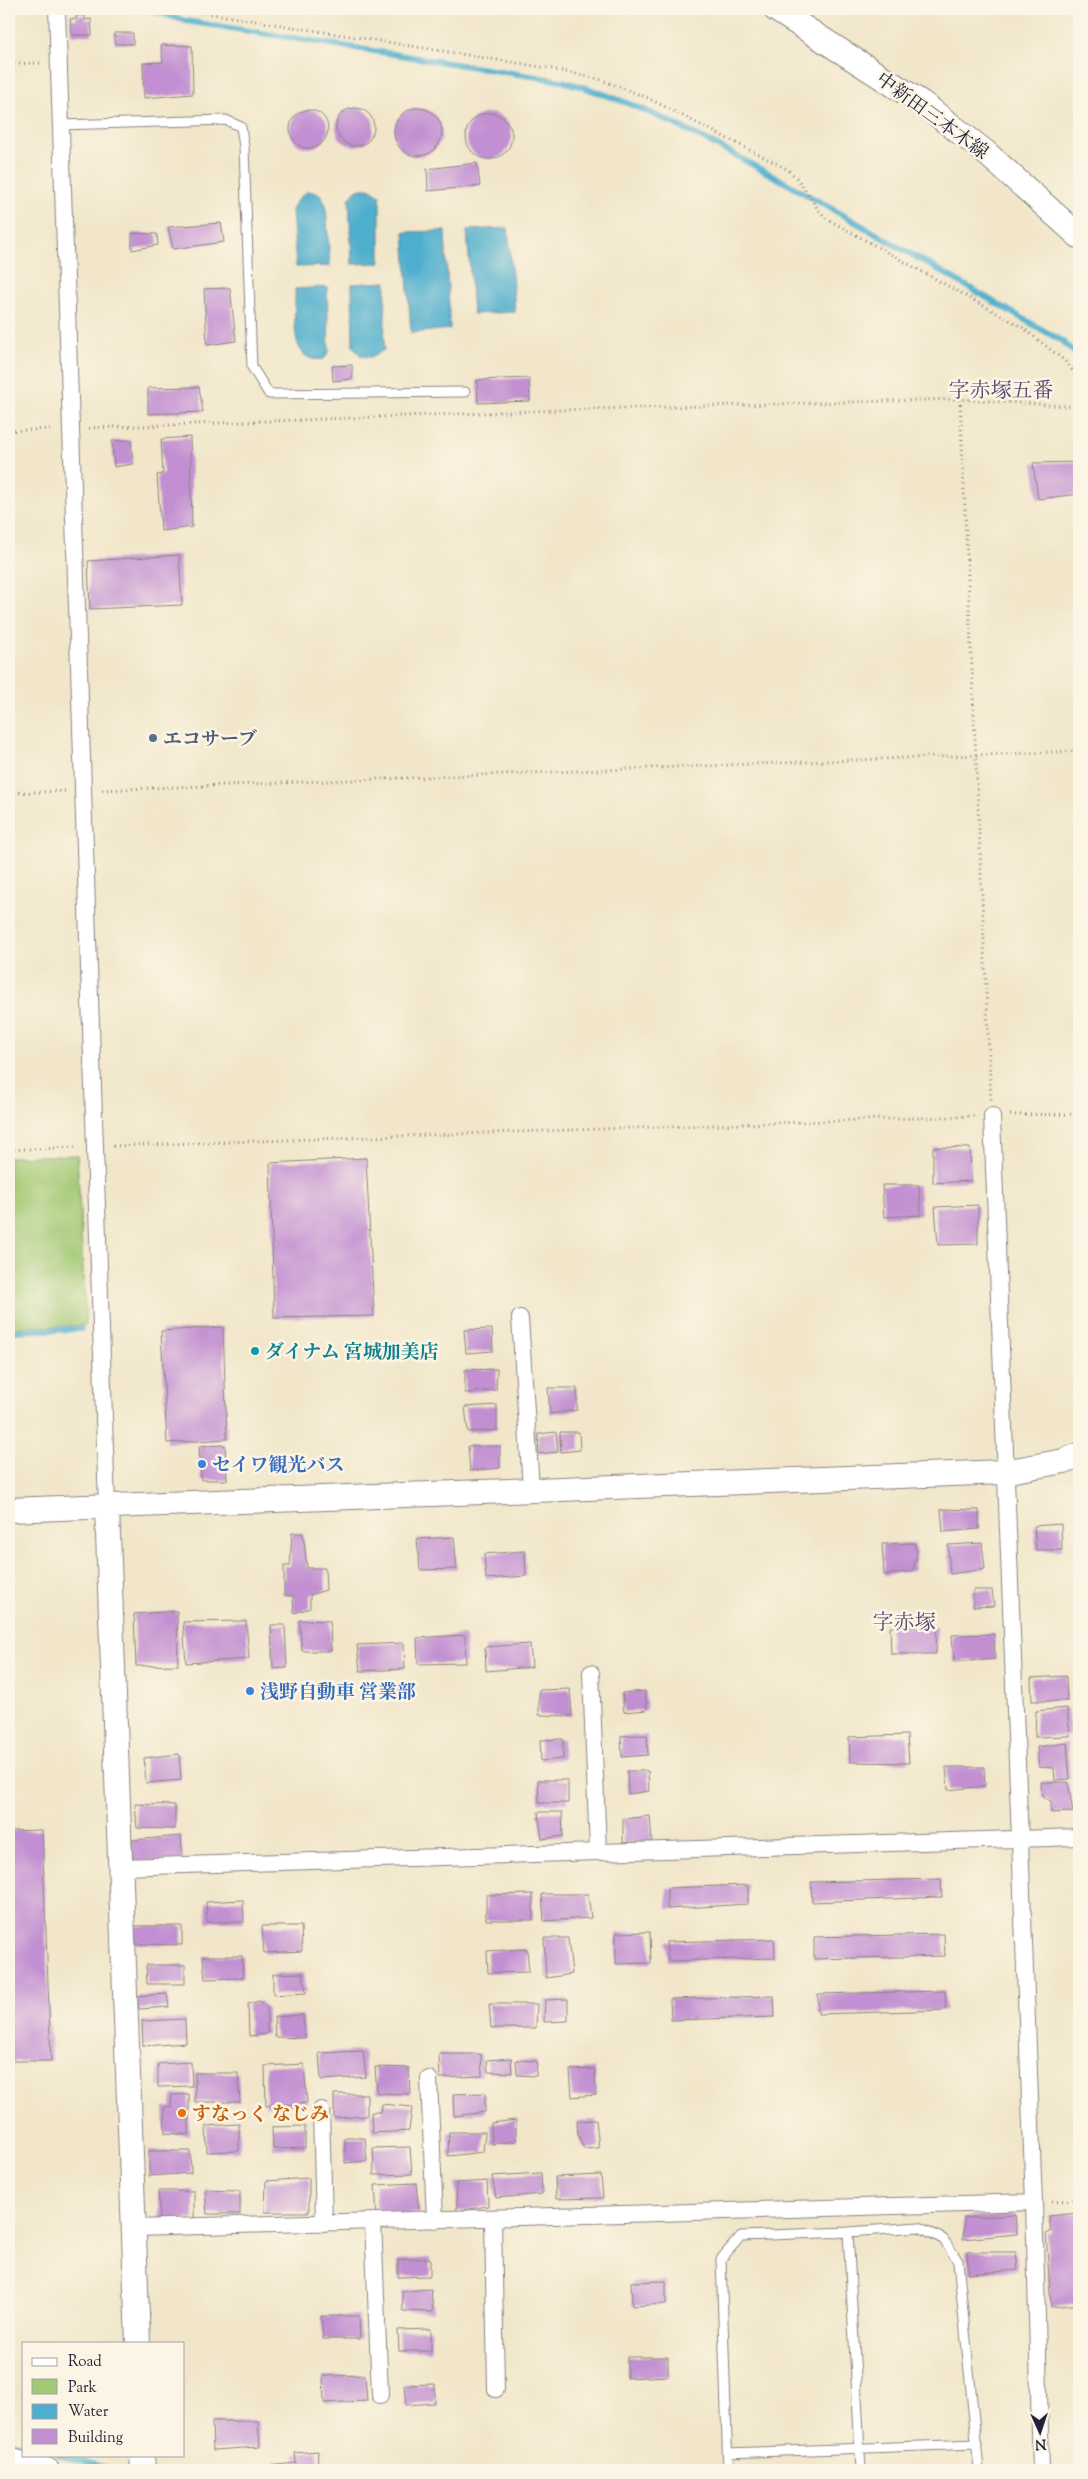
<svg xmlns="http://www.w3.org/2000/svg" width="1088" height="2479" font-family="'Sorts Mill Goudy','Noto Serif JP',serif">
<rect width="100%" height="100%" fill="#fcf5e5"/>
<filter id="ink" filterUnits="userSpaceOnUse"><feTurbulence type="fractalNoise" baseFrequency=".02" numOctaves="2"/><feDisplacementMap in="SourceGraphic" scale="10" xChannelSelector="R" yChannelSelector="G"/><feConvolveMatrix kernelMatrix="1 2 1 2 8 2 1 2 1" color-interpolation-filters="sRGB"/></filter>
<filter id="wash" filterUnits="userSpaceOnUse"><feTurbulence type="fractalNoise" baseFrequency=".0096" numOctaves="4" result="noise"/><feDisplacementMap in="SourceGraphic" scale="20" xChannelSelector="R" yChannelSelector="G"/><feGaussianBlur stdDeviation="1.12" result="paint"/><feColorMatrix in="noise" values="0 0 0 0 0 0 0 0 0 0 0 0 0 0 0 0 0 1.4 0 .05"/><feComposite in="paint" operator="in"/></filter>
<g filter="url(#wash)">
<rect width="100%" height="100%" fill="#f1e6c9"/>
<!-- green -->
<path fill="#a2c974" stroke="#627658" d="M77 1155 86 1325 9 1328V1157Z"/>
<!-- water -->
<path fill="#4eaecd" stroke="#386884" d="M369 188 380 195V263L352 264 349 199 356 190Z
M308 191 320 194 326 205 330 266 296 267 292 210 297 200Z
M508 228 515 312 473 314 467 230Z
M445 231 450 329 411 333 404 232Z
M386 282 384 350 371 357 361 356 353 346 352 284Z
M327 287 329 352 324 359C287 366 296 313 295 289Z"/>
<g fill="none" stroke-linecap="round" stroke-linejoin="round">
<!-- stream -->
<path stroke="#4eaecd" stroke-width="6" d="M146 9 186 21 562 81C641 102 708 141 779 179 874 232 968 287 1062 341L1079 357
M9 1331 81 1329
M9 2441 24 2445
M59 2455 112 2470"/>
</g>
<g id="blocks">
<!-- building -->
<path fill="#c290d2" d="M85 15V20L91 19 92 35H72L70 19H77L76 16Z
M114 33H133V44H115Z
M161 45 192 46 193 94 144 98 143 63 163 62Z
M394 132a24 24 0 1 1 48 0a24 24 0 1 1-48 0Z
M336 127a19 19 0 1 1 38 0a19 19 0 1 1-38 0Z
M290 129a19 19 0 1 1 38 0a19 19 0 1 1-38 0Z
M466 136a23 23 0 1 1 46 0a23 23 0 1 1-46 0Z
M477 163 480 186 428 191 427 169Z
M221 223 224 242 173 249 168 227Z
M132 233 157 234 158 245 132 250Z
M230 288 236 341 207 345 204 289Z
M352 365V379L333 381 332 366Z
M529 378 530 401 478 403 477 380Z
M199 387 203 412 148 414V388Z
M190 437 192 527 161 531 157 475 163 474 161 439Z
M131 440 133 464 114 467 112 441Z
M1079 462V494L1038 499 1033 463Z
M179 555 182 605 90 609 88 561Z
M933 1147 970 1148 971 1181 933 1183Z
M366 1158 374 1316 274 1318 270 1163Z
M882 1185H919L921 1215 884 1217Z
M978 1205V1244L938 1245 935 1207Z
M223 1327 227 1439 167 1443 161 1331Z
M492 1329 493 1351 466 1353 464 1330Z
M497 1369 496 1390 465 1393V1370Z
M548 1388H577V1410L550 1414Z
M497 1405V1430L468 1432 465 1407Z
M556 1432 558 1452 539 1454 538 1434Z
M560 1432H579L580 1450 561 1452Z
M225 1445 227 1480H201L199 1446Z
M468 1446H500V1468L470 1471Z
M941 1509 979 1510V1529L943 1532Z
M1061 1524 1062 1550H1036L1034 1526Z
M292 1533H303L307 1568H325L326 1590 310 1595V1608L294 1613 293 1596 284 1595V1566H290Z
M454 1537 457 1569 420 1570 417 1539Z
M914 1543 917 1553 913 1571 884 1575 882 1544Z
M982 1543 985 1569 950 1574 948 1545Z
M525 1551 526 1576 486 1579 484 1554Z
M973 1590H992L994 1606 973 1607Z
M177 1611 178 1665 136 1666 134 1614Z
M299 1620 330 1621 331 1651H302Z
M246 1621 249 1659 186 1663 183 1622Z
M271 1625H285L287 1668 273 1669Z
M890 1627H937L936 1654H891Z
M994 1634 995 1659 954 1662 952 1635Z
M465 1635 466 1663 418 1664 417 1638Z
M404 1643 405 1669 360 1671 357 1645Z
M530 1644 532 1667 486 1671 485 1647Z
M1066 1676 1067 1701H1032L1031 1678Z
M570 1689 572 1716 539 1715V1690Z
M645 1691 647 1710 624 1712 622 1693Z
M1067 1708 1070 1736 1035 1737 1036 1711Z
M647 1735 648 1755 622 1757 621 1736Z
M907 1735 909 1763 850 1762 849 1737Z
M563 1739V1759L541 1761 540 1740Z
M1067 1743 1070 1779 1055 1780 1054 1768 1039 1767 1037 1747Z
M179 1754 181 1780 146 1783 144 1758Z
M946 1767H984L985 1786 948 1790Z
M627 1771H648L649 1791 628 1794Z
M538 1780H568V1803H539Z
M1041 1782H1068L1073 1812 1051 1813V1801L1042 1797Z
M135 1804 175 1805V1829L137 1828Z
M538 1812H562L563 1836 542 1839Z
M650 1816 652 1842 623 1844V1819Z
M42 1830 51 2061H9V1831Z
M181 1836 183 1860 133 1862 132 1840Z
M941 1879 942 1897 812 1902 811 1882Z
M748 1885V1904L667 1909V1888Z
M533 1894V1920H486V1895Z
M542 1894H588L591 1918 544 1921Z
M243 1900 244 1922H207L206 1902Z
M133 1926H182V1945L134 1944Z
M262 1926H301L302 1951 264 1953Z
M650 1932 651 1963 616 1964V1933Z
M944 1934 945 1956 814 1959V1937Z
M544 1938H568L572 1974 546 1978Z
M774 1939 775 1958 668 1961 666 1942Z
M527 1949 529 1972 488 1973 487 1951Z
M203 1956H242L243 1978 205 1979Z
M146 1965H185V1984H147Z
M303 1973 306 1993 273 1995V1974Z
M945 1991 946 2010 818 2014V1994Z
M167 1994 169 2007 139 2009 138 1996Z
M774 1996 775 2017 671 2020 670 1999Z
M568 1999V2021L544 2022 545 2000Z
M259 2001 267 2008V2034L249 2036 248 2004Z
M489 2004H537L536 2028H491Z
M303 2015 305 2038 275 2037 274 2017Z
M185 2019 186 2043 143 2046 142 2021Z
M363 2051 366 2077 321 2080 319 2053Z
M439 2054H481L482 2076 440 2078Z
M511 2058 512 2073 488 2072 487 2060Z
M516 2060 537 2061 536 2076 517 2075Z
M191 2062 192 2086 158 2087V2064Z
M304 2064 307 2103 266 2106 265 2066Z
M375 2067 409 2068 410 2094 377 2093Z
M595 2069 596 2095 572 2097 570 2070Z
M195 2073H238L240 2102H195Z
M485 2093V2112L454 2116 453 2094Z
M189 2094V2135L165 2133 164 2107H171L172 2095Z
M334 2094H367V2116L334 2118Z
M382 2104 412 2107 409 2131 372 2133 371 2112H381Z
M516 2120V2141L492 2144 491 2123Z
M596 2120 599 2148 584 2149 578 2134 577 2121Z
M239 2124V2151L207 2152 206 2126Z
M305 2126V2148L273 2149 272 2127Z
M449 2132H485L483 2152 448 2156Z
M345 2138H365L367 2161 345 2163Z
M410 2147 412 2174 374 2175 373 2148Z
M149 2151H190L191 2173 149 2176Z
M541 2173 542 2194 496 2198 492 2176Z
M601 2175 603 2198 556 2199 555 2177Z
M309 2178V2212H265L266 2181Z
M487 2181 488 2206 457 2211 456 2183Z
M416 2183 419 2213 377 2216 375 2185Z
M205 2190 240 2191V2214H207Z
M158 2191H194V2219L160 2220Z
M1079 2213V2304L1051 2307 1046 2234 1051 2232 1049 2216Z
M1015 2215 1017 2234 963 2239 964 2218Z
M967 2252H1016L1018 2270 969 2274Z
M430 2258V2276L398 2277V2260Z
M666 2281V2304L632 2306 631 2282Z
M431 2289 433 2312 403 2311 402 2291Z
M321 2316H359L360 2339H323Z
M431 2329V2351H399L398 2330Z
M627 2357H668V2376L627 2378Z
M365 2375 367 2401 324 2403 323 2376Z
M435 2384V2403L406 2405 404 2385Z
M9 2389H10L11 2409 9 2410Z
M212 2421H258L260 2447 213 2450Z
M318 2451 317 2470H268L267 2466 296 2463 295 2453Z"/>
</g>
</g>
<g filter="url(#ink)">
<use href="#blocks" fill-opacity="0" stroke="#8a8482" stroke-width="1"/>
<g fill="none" stroke-linecap="round" stroke-linejoin="round">
<!-- lane casing -->
<g stroke="#8a8482" stroke-width="11">
<path id="lane" d="M61 125 226 120 241 127 244 147 252 367 269 394 465 392
M848 2232 861 2470
M727 2453 977 2444
M728 2470 721 2259 741 2236 848 2232 919 2227 943 2239 958 2261 979 2470"/>
</g>
<!-- street casing -->
<g stroke="#8a8482" stroke-width="18">
<path id="street" d="M57 9 107 1507
M992 1116 1034 2202 1041 2470
M520 1318 531 1489
M591 1673 598 1852
M122 1867 1079 1837
M429 2079 435 2220
M321 2110 324 2223
M493 2218 496 2389
M373 2221 380 2395
M135 2228 1034 2202"/>
</g>
<!-- secondary casing -->
<g stroke="#8a8482" stroke-width="26">
<path id="secondary" d="M775 9 922 103 984 151 1079 236
M107 1507 138 2343
M9 1510 1004 1472 1064 1461 1079 1455
M142 2455 143 2470
M9 2460 47 2470"/>
</g>
<!-- path -->
<path stroke="#8a8482" stroke-width="3" stroke-dasharray="1 4" stroke-linecap="butt" d="M181 9 548 68 599 79 648 98 787 169C805 183 810 203 827 219L1022 327 1065 361 1079 379
M9 64 41 63
M960 399 991 1100
M89 428 560 410 960 399 1079 407
M9 431 53 429
M102 790 1079 751
M9 793 66 791
M1010 1115 1079 1114
M113 1146 974 1116
M9 1150 77 1147
M1052 2201 1079 2200"/>
<!-- lane -->
<use href="#lane" stroke="#fff" stroke-width="9"/>
<!-- street -->
<use href="#street" stroke="#fff" stroke-width="16"/>
<!-- secondary -->
<use href="#secondary" stroke="#fff" stroke-width="24"/>
</g>
</g>
<!-- markers -->
<circle fill="#5c6f8a" stroke="#fcf5e5" stroke-width="2" cx="153" cy="738" r="5"/>
<circle fill="#0f9aa8" stroke="#fcf5e5" stroke-width="2" cx="255" cy="1351" r="5"/>
<g fill="#3f7fe0" stroke="#fcf5e5" stroke-width="2">
<circle cx="202" cy="1464" r="5"/>
<circle cx="250" cy="1691" r="5"/>
</g>
<circle fill="#e8710a" stroke="#fcf5e5" stroke-width="2" cx="182" cy="2113" r="5"/>
<g text-anchor="middle" stroke-width="5" stroke-linejoin="round" paint-order="stroke">
<!-- street labels -->
<g font-size="19" fill="#22223b" stroke="#fcf5e5">
<text transform="translate(933 115) rotate(36)" y="7">中新田三本木線</text>
</g>
<!-- service labels -->
<g font-size="19" font-weight="bold" fill="#4e5e75" stroke="#fcf5e5" text-anchor="start">
<text x="163" y="745">エコサーブ</text>
</g>
<!-- culture labels -->
<g font-size="19" font-weight="bold" fill="#0d838f" stroke="#fcf5e5" text-anchor="start">
<text x="265" y="1358">ダイナム 宮城加美店</text>
</g>
<!-- shop labels -->
<g font-size="19" font-weight="bold" fill="#366cbe" stroke="#fcf5e5" text-anchor="start">
<text x="212" y="1471">セイワ観光バス</text>
<text x="260" y="1698">浅野自動車 営業部</text>
</g>
<!-- food labels -->
<g font-size="19" font-weight="bold" fill="#c56008" stroke="#fcf5e5" text-anchor="start">
<text x="192" y="2120">すなっく なじみ</text>
</g>
<!-- quarter labels -->
<g font-size="21" fill="#5a4870" stroke="#fcf5e5">
<text x="1001" y="397">字赤塚五番</text>
<text x="904" y="1629">字赤塚</text>
</g>
</g>
<!-- margin -->
<rect width="1088" height="2479" fill="none" stroke="#fcf5e5" stroke-width="30"/>
<!-- legend -->
<rect x="22" y="2342" width="162" height="115" fill="#fcf5e5" stroke="#a5a1a1"/>
<rect x="32" y="2358" width="25" height="8" fill="#ffffff" stroke="#a5a1a1"/>
<text x="68" y="2366" font-size="15" fill="#22223b">Road</text>
<rect x="32" y="2379" width="25" height="15" fill="#a2c974" stroke="#a5a1a1"/>
<text x="68" y="2392" font-size="15" fill="#22223b">Park</text>
<rect x="32" y="2404" width="25" height="15" fill="#4eaecd" stroke="#a5a1a1"/>
<text x="68" y="2416" font-size="15" fill="#22223b">Water</text>
<rect x="32" y="2429" width="25" height="15" fill="#c290d2" stroke="#a5a1a1"/>
<text x="68" y="2442" font-size="15" fill="#22223b">Building</text>
<!-- north arrow -->
<g transform="translate(1040 2432) rotate(177)" stroke="#fcf5e5" stroke-width="4" paint-order="stroke">
<path d="M0-4L9 19L0 12L-9 19Z" fill="#22223b"/>
<text y="-8" font-size="14" font-weight="bold" text-anchor="middle" fill="#22223b">N</text>
</g>
</svg>
